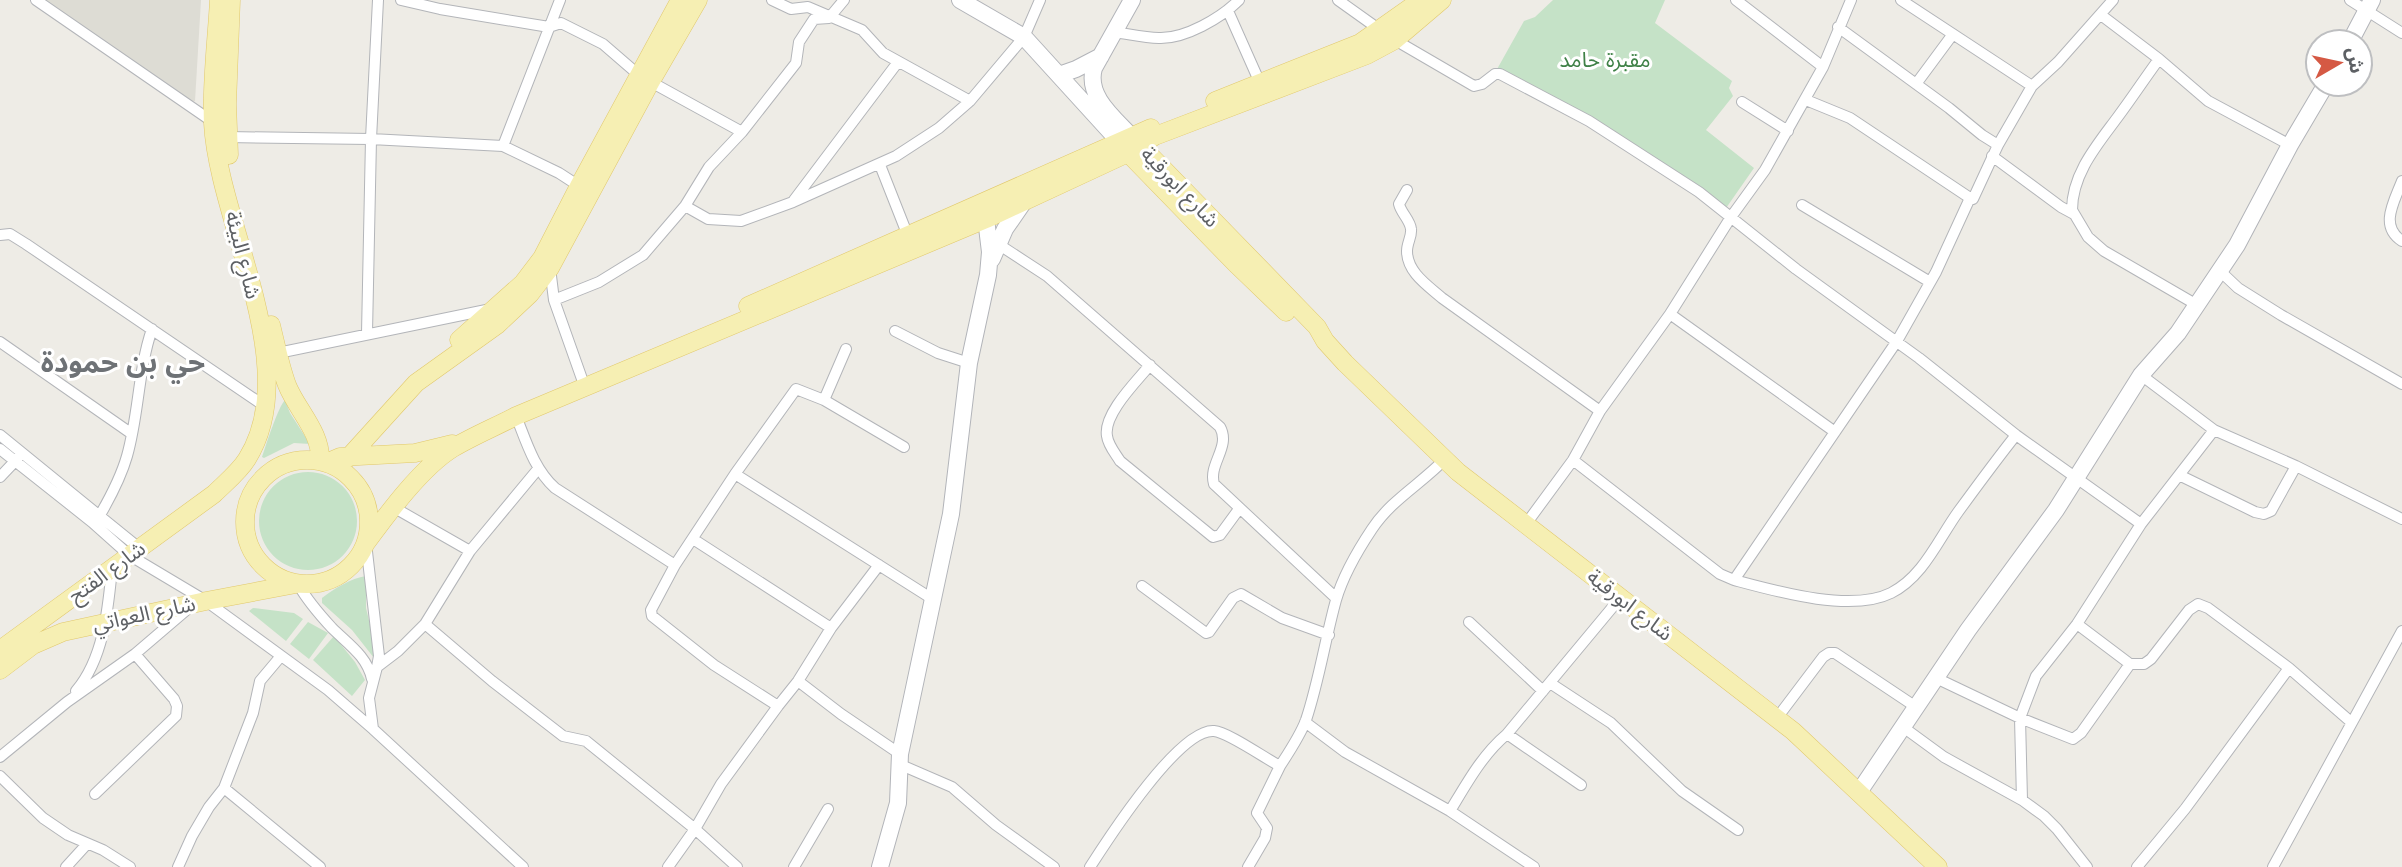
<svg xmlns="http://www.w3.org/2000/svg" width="2402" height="867" font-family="Helvetica,'Noto Sans Arabic',sans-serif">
<rect width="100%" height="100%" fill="#eeece6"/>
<!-- education -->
<path fill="#dddcd4" d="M43 0H201L195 101 188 103Z"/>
<!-- green -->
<path fill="#c5e2c7" d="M1553 0H1665L1655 23 1732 81 1729 88 1733 96 1706 130 1754 168 1724 211 1594 123 1496 71 1524 21 1535 17Z
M285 400 290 413 310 444 294 443 264 458 262 457C266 445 278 407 285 400Z
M259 521a49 49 0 1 1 98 0a49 49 0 1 1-98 0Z
M366 576V608L378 658H374L352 630 322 603V598C334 589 351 578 366 576Z
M253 608 294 613 303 619 286 641 249 611Z
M308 622 328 633 309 659 290 644Z
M334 636 355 662 365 680 352 696 313 660Z"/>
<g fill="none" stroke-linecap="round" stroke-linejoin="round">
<!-- street casing -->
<g stroke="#b3b5b9" stroke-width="12">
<path id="street" d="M36 0 213 122
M401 0 440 9 549 27 561 23 603 44 640 76 742 132
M772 0 791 9 808 7 862 30 883 53 970 101
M1338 0 1380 30
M1736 0 1823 67
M1901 0 2032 86
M2350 0 2402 33
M1228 11 1260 83
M2101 15 2159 59 2208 101 2290 145
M1838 27 1949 108 1982 135 1998 145
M1114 32C1129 34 1144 38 1159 38 1185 39 1221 18 1239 0
M1395 40 1474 86 1482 84 1495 74H1500L1589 121 1699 192 1796 269 1919 358 2016 435 2141 524
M2159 59C2145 78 2132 98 2117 118 2097 145 2072 174 2072 210L2088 237 2104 251 2197 305
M1916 84 1953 34
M1806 100 1850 118 1970 198
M1742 102 1788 131
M227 137 371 139 503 146 559 173 579 186
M503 146 560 0
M1992 156 2061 207 2074 214
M880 165 908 236
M2402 181C2394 202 2379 226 2402 241
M1407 190 1399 204C1401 213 1410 220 1411 229 1412 236 1407 243 1407 251 1407 272 1427 285 1442 298L1600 411
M794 200 898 62
M1802 205 1930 282
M685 206 708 219 741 221 793 202 896 156 939 128 970 101 1024 37 1040 0
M0 235 10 234 26 244 266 407
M998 244 1047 276 1220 427C1231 447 1208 464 1214 484L1336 598
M550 268 554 300 582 379
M2220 271 2238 288 2281 315 2402 384
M554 300 599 282 643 255 685 206 709 167 742 132 796 63 799 42 814 19 829 18 844 0
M1670 314 1835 432
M895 331 938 353 969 363
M367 333 371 139 378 0
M0 342 132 434
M278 353 491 309
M1150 365C1137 381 1103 414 1107 436 1108 445 1115 453 1120 461L1213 537 1220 535 1239 509
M2141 375 2214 430 2296 466 2402 519
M824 400 846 349
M516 416C526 441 534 469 555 488L675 565 735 474 934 600
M0 435 139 548
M2016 435C1996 460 1977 486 1958 512 1938 540 1923 577 1891 593 1851 613 1775 591 1734 580L1897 341 1936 272 1970 198 1973 199 1998 145 2032 86 2058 62 2113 0
M0 449 92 522 129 555 206 601 328 690 373 729
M1573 460 1720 574 1734 580
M735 474 796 389 824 400 904 447
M2179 475 2255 512 2264 514 2271 511 2296 466
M0 477 18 458
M393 507 470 551
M100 515C111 496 121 477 127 456 139 414 138 370 152 329
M1526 524 1573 460 1600 411 1670 314 1731 217 1765 170 1823 67 1851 0
M366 543 379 656 377 667
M675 565 651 610 652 616 714 665 778 706 798 681 831 628 693 539
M298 584C307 600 319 614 332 628 348 644 367 656 372 679
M1142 586 1206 633 1209 632 1233 598 1241 594 1282 618 1329 635
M1469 622 1543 691
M425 624 492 681 563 736 586 741 695 829 737 867
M2077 624 2130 664H2144L2151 659 2189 610 2198 604 2208 608 2289 668 2351 722
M831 628 879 565
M1936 678 2020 718 2073 739 2081 733 2130 664
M798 681 841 714 900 754
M1550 683 1611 723 1682 791 1738 830
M76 691C104 658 108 609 112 568
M1777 718 1823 657 1829 653H1835L1916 707
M1305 722 1345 752 1450 811 1534 867
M1903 727 1944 757 2022 800 2044 816 2057 829 2087 867
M0 757 67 702 135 654 190 607
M901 765 952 787 996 825 1054 867
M0 776 43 818 68 835 103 850 130 867
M1581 785 1507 734 1621 597
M224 788 320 867
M95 794 176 716 177 706 174 699 135 654
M2022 800 2020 718 2036 676 2077 624 2141 524 2214 430
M1450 811C1467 783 1482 755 1507 734
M66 867 87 844
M178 867 192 836 209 807 224 788 253 713 260 681 281 656
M523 867 373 729 369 698 377 667 398 651 425 624 470 551 538 469
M668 867 695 829 721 784 778 706
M794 867 828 809
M1090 867C1108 839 1179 728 1214 731 1228 732 1266 759 1280 766 1289 752 1300 736 1306 720 1319 681 1325 640 1336 600 1343 576 1358 550 1372 529 1391 500 1421 484 1445 459
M1248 867 1265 838 1267 828 1257 813 1280 766
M2137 867 2185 809 2289 668
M2273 867 2402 631"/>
</g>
<!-- secondary casing -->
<g stroke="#b2b4b9" stroke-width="18">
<path id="secondary" d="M960 0 1024 37 1126 149
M1132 0 1094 68C1085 99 1120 122 1138 144
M2350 42 2372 0
M1059 75 1076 69 1101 56
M992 259 1005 229 1023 203
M1859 792 1968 630 2056 510 2141 375 2178 333 2237 245 2290 145 2326 84
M880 867 898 803 900 754 951 514 969 363 988 275 990 252 986 219"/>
</g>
<!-- primary casing -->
<g stroke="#e1c86b" stroke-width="19">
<path id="primary" d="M1215 101 1360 43 1421 0
M1140 145 1317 327 1325 341 1345 363 1458 472 1793 731 1938 867
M1128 153 1236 264 1286 312
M229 155 227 104 231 0
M748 306 1151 128
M271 325C276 345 280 366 287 385 297 410 322 433 320 461
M459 340 523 283 542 258 579 186 680 0
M348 458 416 383 497 325 530 294 550 268 651 81 698 0
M245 522a62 62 0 1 1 124 0a62 62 0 1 1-124 0Z
M326 463 340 457 415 453 452 444
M366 543C388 513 422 467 453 448 473 436 495 427 516 416L986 219 1128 153 1155 136 1367 55 1395 40 1442 0
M0 650 214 494C225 483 239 472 247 459 305 367 218 222 213 123 211 85 217 38 219 0
M0 670 33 645 63 632 206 601 296 584"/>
</g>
<!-- street -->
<use href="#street" stroke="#fff" stroke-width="10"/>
<!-- secondary -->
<use href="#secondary" stroke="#fff" stroke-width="16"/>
<!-- primary -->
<use href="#primary" stroke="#f6efb3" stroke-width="18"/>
</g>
<g text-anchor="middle" stroke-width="6" stroke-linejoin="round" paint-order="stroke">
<!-- park labels -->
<g font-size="21" fill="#3f8147" stroke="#fff">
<text x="1605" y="67">مقبرة حامد</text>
</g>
<!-- street labels -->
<g font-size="21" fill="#5d6064" stroke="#fff">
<text transform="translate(1180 187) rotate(46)" y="7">شارع ابورقية</text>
<text transform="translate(243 255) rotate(76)" y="7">شارع البيئة</text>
<text transform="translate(107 572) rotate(-36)" y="7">شارع الفتح</text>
<text transform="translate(1630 605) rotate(38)" y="7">شارع ابورقية</text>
<text transform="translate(144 614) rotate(-12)" y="7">شارع العواتي</text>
</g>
<!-- district labels -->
<g font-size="28" font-weight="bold" fill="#6e7276" stroke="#fff">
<text x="123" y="372">حي بن حمودة</text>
</g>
</g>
<!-- north arrow -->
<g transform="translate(2339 63) rotate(81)"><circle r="33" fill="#ffffff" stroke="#bebfc1" stroke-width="2"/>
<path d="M0-5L12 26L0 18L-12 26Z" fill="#d55944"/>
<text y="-10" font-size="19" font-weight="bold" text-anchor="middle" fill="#5d6064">ش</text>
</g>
</svg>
